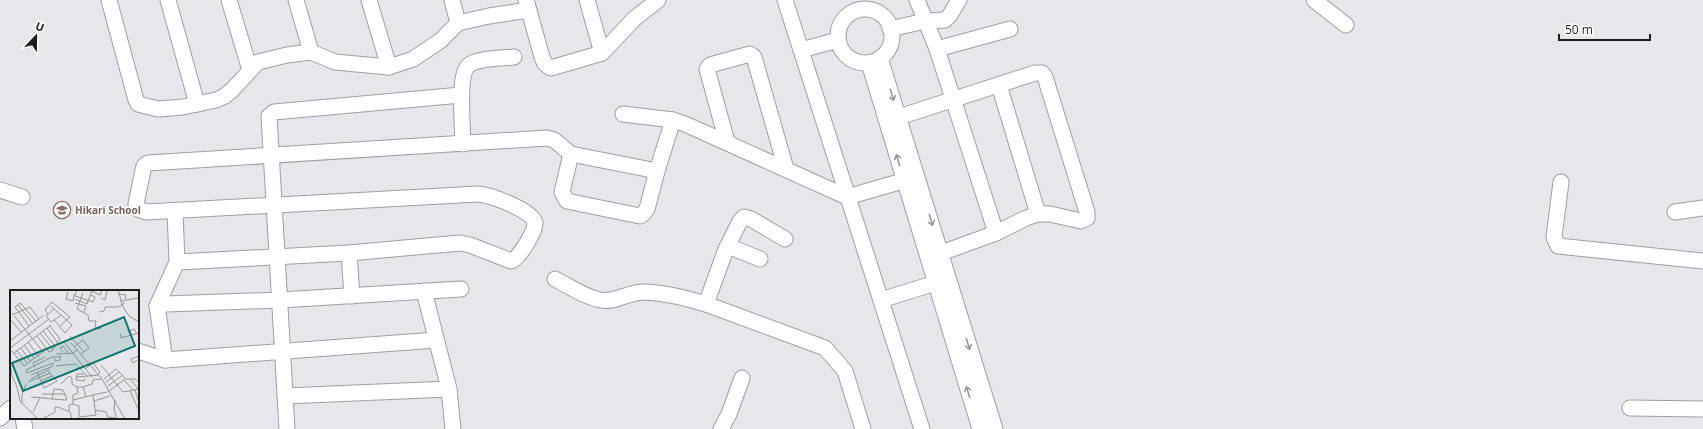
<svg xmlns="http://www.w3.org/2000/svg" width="1703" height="429" viewBox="0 0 1703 429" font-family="'Open Sans',sans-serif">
<rect width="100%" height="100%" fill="#e6e6eb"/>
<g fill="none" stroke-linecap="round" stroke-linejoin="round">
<defs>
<g id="minor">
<polyline points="109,0 136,100 138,104 158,109 183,107 216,100 225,96 233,89 258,62 287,55 311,52 335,62 389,67 413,59 440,41 458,23 489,16 529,10"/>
<polyline points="168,0 197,104"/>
<polyline points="229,0 250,70"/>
<polyline points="296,0 311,52"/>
<polyline points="369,0 389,67"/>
<polyline points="452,0 458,23"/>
<polyline points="526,0 542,57 545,64 551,68 602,53 634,19 658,0"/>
<polyline points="587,0 602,53"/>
<polyline points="785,0 922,429"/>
<polyline points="917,0 937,49 996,233"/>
<polyline points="1314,0 1346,25"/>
<circle cx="865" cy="36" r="27"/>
<polyline points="890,29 925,21 945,20 950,15 959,0"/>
<polyline points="937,49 1010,29"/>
<polyline points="801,50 838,40"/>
<polyline points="880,58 995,429"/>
<polyline points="869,63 980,429"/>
<polyline points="999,85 1038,214"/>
<polyline points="623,114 673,120 685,124 847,197 913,178"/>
<polyline points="899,117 1035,73 1042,73 1045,77 1087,212 1087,218 1081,221 1050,214 1038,214 1026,218 996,233 941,253"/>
<polyline points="727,142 707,69 710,65 750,54 754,57 786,169"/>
<path d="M463,144C463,128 457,74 469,65C478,58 502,58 514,57"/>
<polyline points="571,154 562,192 567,201 640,216 643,214 647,209 657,171 673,120"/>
<polyline points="1561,182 1554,237 1558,246 1703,261"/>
<polyline points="0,190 22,197"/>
<polyline points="1675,212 1703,208"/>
<polyline points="728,246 760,259"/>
<polyline points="349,253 352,296"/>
<path d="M177,262L349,253L460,243L470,245L511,261C517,259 523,249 527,243C530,237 535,230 535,223C533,210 490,195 478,194L146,212L138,209L136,204L143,170L144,166L148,163L547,138L554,140L571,154L657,171"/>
<path d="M555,279C569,286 584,297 600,300C614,303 627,293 642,292C663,292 686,298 706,304L825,348L845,371L863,429"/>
<polyline points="424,291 449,389 453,429"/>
<polyline points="881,300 945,280"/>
<polyline points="706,304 726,249 740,221 744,217 751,219 785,239"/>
<polyline points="157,306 166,304 280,300 461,289"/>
<polyline points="138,351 165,360 436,340"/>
<polyline points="165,360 157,306 177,262 175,211"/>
<polyline points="285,396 449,389"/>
<polyline points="1630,408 1703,409"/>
<polyline points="0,418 11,408"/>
<polyline points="23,418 25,429"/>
<polyline points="287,429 269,116 274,112 461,95"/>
<polyline points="721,429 729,414 742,378"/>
</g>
</defs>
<use href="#minor" stroke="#9f9fa3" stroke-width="17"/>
<use href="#minor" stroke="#fff" stroke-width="15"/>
</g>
<defs><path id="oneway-shaft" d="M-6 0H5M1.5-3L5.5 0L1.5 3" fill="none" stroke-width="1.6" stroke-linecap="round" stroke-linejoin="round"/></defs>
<g stroke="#99999a">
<use href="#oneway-shaft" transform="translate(892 95) rotate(72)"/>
<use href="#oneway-shaft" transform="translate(898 160) rotate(-106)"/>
<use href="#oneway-shaft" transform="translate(931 220) rotate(73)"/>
<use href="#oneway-shaft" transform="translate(968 344) rotate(73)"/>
<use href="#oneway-shaft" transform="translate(968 392) rotate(-107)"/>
</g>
<defs>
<symbol id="school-ring" viewBox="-11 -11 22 22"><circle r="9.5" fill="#fff" stroke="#8d6e63" stroke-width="1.5"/><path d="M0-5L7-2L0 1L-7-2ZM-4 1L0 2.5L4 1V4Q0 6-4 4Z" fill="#8d6e63"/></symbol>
</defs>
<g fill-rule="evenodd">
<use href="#school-ring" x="52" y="200" width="20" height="20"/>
</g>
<g text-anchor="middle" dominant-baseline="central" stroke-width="3" stroke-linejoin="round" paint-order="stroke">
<g font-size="10" font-weight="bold" fill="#785e54" stroke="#fff" text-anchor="start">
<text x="75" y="210">Hikari School</text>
</g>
</g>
<g transform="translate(10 290)">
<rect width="129" height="129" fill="#e6e6eb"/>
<path fill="none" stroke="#969699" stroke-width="1" d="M67,0L65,6L71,8L73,3M79,0L90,5L92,0M108,0L113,17L119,26L129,32M58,2L56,9L63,11L64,4M108,4L116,5L115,9M81,5L85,7L83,12L71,8L67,19L78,25L79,31H86L85,37L91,39M91,8L95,10L97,1M65,9L77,14L82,0M110,11L129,8M65,13L76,16L74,22M8,15L23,34M41,16L62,35L55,43L44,30M44,19L36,26L41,32L51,25M89,22L94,21L95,17H108L115,13M2,23L33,62M4,24L20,17L29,29M38,24L35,20L42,12L60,27L49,37M0,29L11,42M19,36L5,17L10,13L26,31M37,38L47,52M33,41L45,56M118,42L124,39L127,44M30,43L43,60M110,43L111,48L129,43M27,46L39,62L42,61L50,49L40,36M60,46L74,62M0,51L34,25M53,51L82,87M18,52L29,67M61,53L92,89L115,129M14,55L24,68M64,57L73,50L79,58L71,64M0,58L39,29M11,58L20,71M2,61L14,76L34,61M7,61L18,74M53,62L50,58L53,56L58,63M4,63L41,35M46,64L63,63L67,60M44,68L45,71L50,70V65M127,70L123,73L121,69L129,66M0,71L2,86L7,97L10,111L28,129M91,75L113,102M46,76L66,74L78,87M25,77L23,73L35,67M75,79L83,73L90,82L88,85M27,82L34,98L47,91L38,81M74,84H67L66,90L74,91L75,88M21,85L43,76V73L17,83L16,80L42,67H50M67,87L88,85M21,89L40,79M94,89L106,79L116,89H125L129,92M114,90L123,100M121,90L129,100M31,91L42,86M18,92L40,83M96,92L109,82M51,94L59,86L62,88V94L67,97M98,96L113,85M73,97L82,94L83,90L91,89M125,100L129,113M120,101L129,121M98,102L115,89M113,102L129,99M32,104H55M83,105L97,102M21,107L34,108L42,109L56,110L57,109L53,100L44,99L42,109M63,110L83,105L86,125L70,127M105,110L104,120L107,129M84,111L100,106M12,114V105L16,94M63,114L69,116V129M85,120L96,122L98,127L105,128M23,122L30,108M59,122V115L63,114V105L68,103L67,97H73L76,107M32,129L45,122V117H48L60,122L62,129"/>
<path fill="#0f766e" fill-opacity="0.15" stroke="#0f766e" stroke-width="2" d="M114,27L125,56L13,101L2,73Z"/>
<rect width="129" height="129" fill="none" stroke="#1d1d1f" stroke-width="2"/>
</g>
<g transform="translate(36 36) rotate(22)" stroke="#ffffff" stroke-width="3" paint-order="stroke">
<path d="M0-3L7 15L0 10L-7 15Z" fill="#1d1d1f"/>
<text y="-6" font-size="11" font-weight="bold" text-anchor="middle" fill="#1d1d1f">U</text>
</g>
<path d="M1559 34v6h91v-6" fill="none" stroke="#1d1d1f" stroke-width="2"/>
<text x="1565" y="34" font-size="12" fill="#1d1d1f" stroke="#ffffff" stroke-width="3" paint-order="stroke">50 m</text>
</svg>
